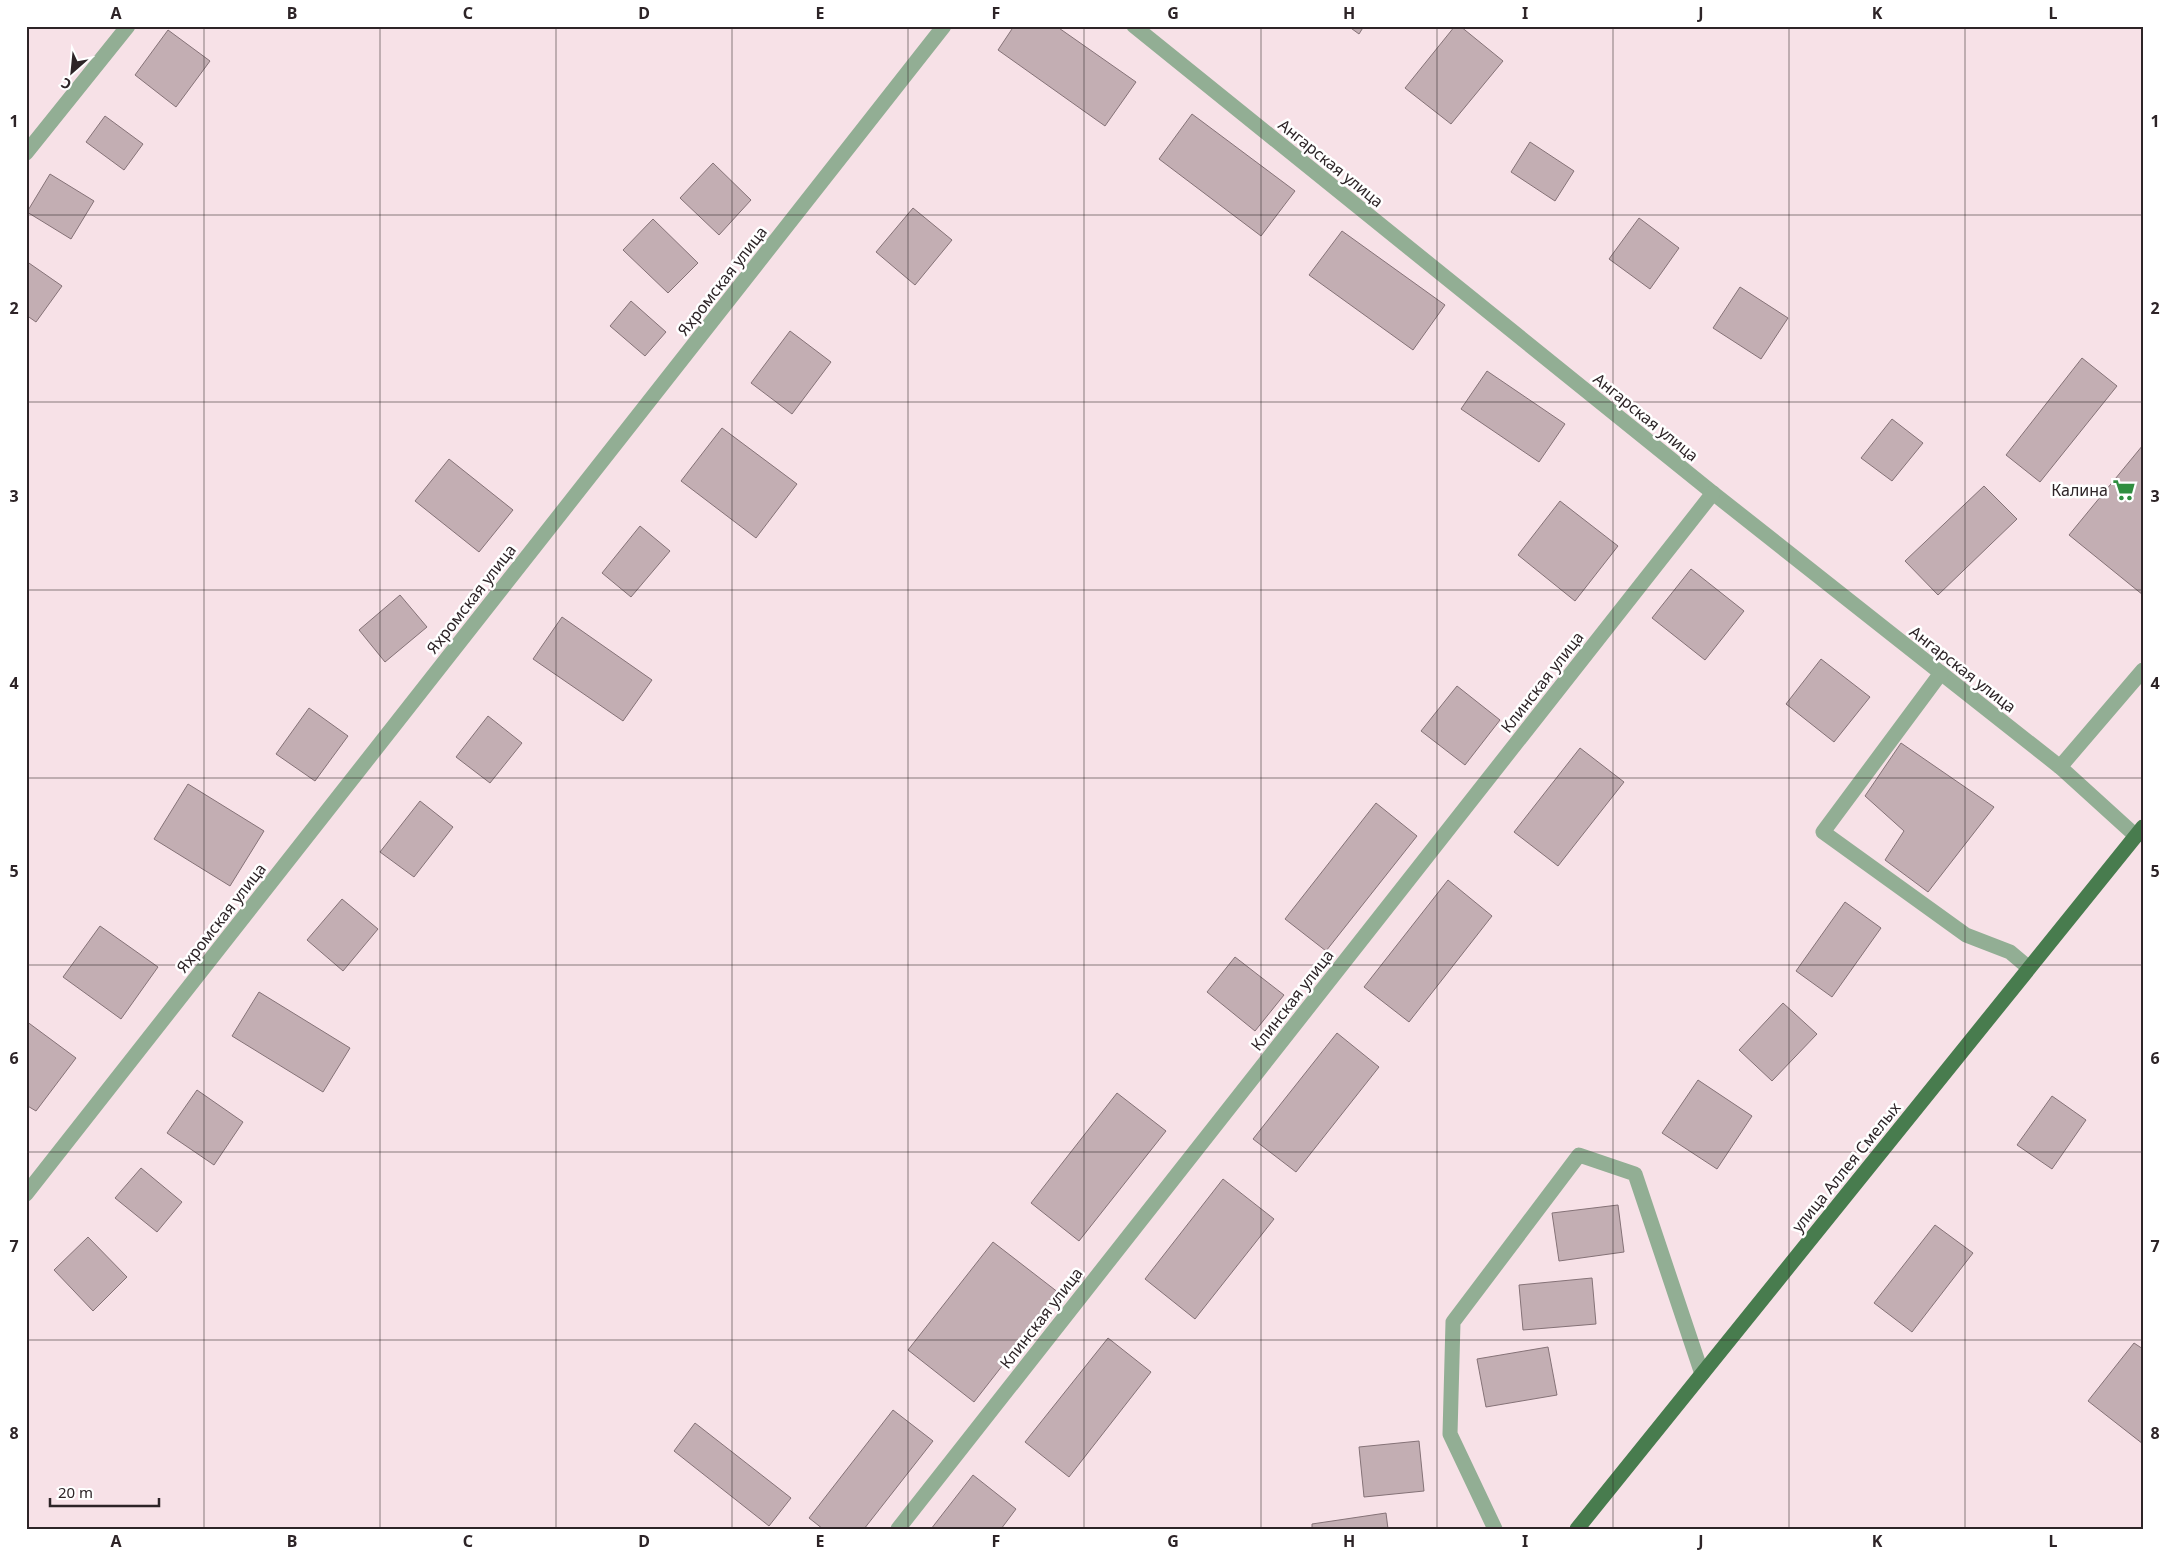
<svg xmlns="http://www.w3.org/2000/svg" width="2169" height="1555" viewBox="0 0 2169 1555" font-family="'Noto Sans',sans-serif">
<rect width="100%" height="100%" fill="#f7e1e7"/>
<g fill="#c3aeb3" stroke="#857277">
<polygon points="1014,26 1056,26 1136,82 1105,126 998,50"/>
<polygon points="1348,26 1364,26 1359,34"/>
<polygon points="1455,26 1460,26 1503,61 1451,124 1405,88"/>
<polygon points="168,30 210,61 176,107 135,75"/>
<polygon points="1192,114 1295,191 1261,236 1159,159"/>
<polygon points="105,116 143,144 124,170 86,142"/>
<polygon points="1530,142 1574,171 1555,201 1511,172"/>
<polygon points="713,163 751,200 719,235 680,198"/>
<polygon points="50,174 94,201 71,239 27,212"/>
<polygon points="913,208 952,240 915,285 876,252"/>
<polygon points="1639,218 1679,248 1650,289 1609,259"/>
<polygon points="653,219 698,263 668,293 623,250"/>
<polygon points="1342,231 1445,305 1413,350 1309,275"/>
<polygon points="26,261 62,286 36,322 26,315"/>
<polygon points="1740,287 1788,318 1761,359 1713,328"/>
<polygon points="631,301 666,332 645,356 610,326"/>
<polygon points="790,331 831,362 792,414 751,383"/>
<polygon points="2082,358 2117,386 2040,482 2006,455"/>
<polygon points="1487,371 1565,424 1539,462 1461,409"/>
<polygon points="1892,419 1923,443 1892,481 1861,458"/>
<polygon points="722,428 797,484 756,538 681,481"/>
<polygon points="2143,445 2143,595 2069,535"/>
<polygon points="449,459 513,510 479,552 415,501"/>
<polygon points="1984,486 2017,519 1938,595 1905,561"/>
<polygon points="1560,501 1618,546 1575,601 1518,555"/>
<polygon points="640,526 670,551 631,597 602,573"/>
<polygon points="1691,569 1744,611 1705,660 1652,618"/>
<polygon points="400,595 427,627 385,662 359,630"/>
<polygon points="562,617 652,680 623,721 533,659"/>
<polygon points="1821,659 1870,697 1834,742 1786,704"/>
<polygon points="1457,686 1500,720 1465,765 1421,731"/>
<polygon points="309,708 348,736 315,781 276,754"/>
<polygon points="488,716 522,743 490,783 456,757"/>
<polygon points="1901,743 1994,807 1928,892 1885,860 1904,831 1865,796"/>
<polygon points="1580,748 1624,782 1558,866 1514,832"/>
<polygon points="188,784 264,831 230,886 154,839"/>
<polygon points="420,801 453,827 414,877 380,852"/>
<polygon points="1376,803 1417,836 1326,951 1285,919"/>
<polygon points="1448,880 1492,916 1409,1022 1364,987"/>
<polygon points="342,899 378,929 343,971 307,940"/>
<polygon points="1845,902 1881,928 1832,997 1796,971"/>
<polygon points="100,926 158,967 121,1019 63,977"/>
<polygon points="1235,957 1284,995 1255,1031 1207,992"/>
<polygon points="259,992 350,1048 323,1092 232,1036"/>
<polygon points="1783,1003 1817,1034 1772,1081 1739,1050"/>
<polygon points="26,1021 76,1058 36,1111 26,1105"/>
<polygon points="1337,1033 1379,1067 1296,1172 1253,1139"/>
<polygon points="1698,1080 1752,1116 1717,1169 1662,1133"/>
<polygon points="197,1090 243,1122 214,1165 167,1133"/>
<polygon points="1117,1093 1166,1131 1079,1241 1031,1203"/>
<polygon points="2052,1096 2086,1120 2052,1169 2017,1145"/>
<polygon points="141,1168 182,1202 157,1232 115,1198"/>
<polygon points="1223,1179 1274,1219 1195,1319 1145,1279"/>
<polygon points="1618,1205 1624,1252 1559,1261 1552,1213"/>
<polygon points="1935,1225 1973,1253 1912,1332 1874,1303"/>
<polygon points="88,1237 127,1277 93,1311 54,1270"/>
<polygon points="993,1242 1059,1293 974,1402 908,1350"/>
<polygon points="1592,1278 1596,1324 1523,1330 1519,1285"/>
<polygon points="1108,1338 1151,1372 1069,1477 1025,1442"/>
<polygon points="2134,1343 2143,1349 2143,1444 2088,1401"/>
<polygon points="1548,1347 1557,1395 1486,1407 1477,1359"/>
<polygon points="893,1410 933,1441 864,1529 823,1529 809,1518"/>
<polygon points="695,1423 791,1498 769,1526 674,1451"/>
<polygon points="1419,1441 1424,1491 1364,1497 1359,1447"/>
<polygon points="973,1475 1016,1509 1001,1529 931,1529"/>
<polygon points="1386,1513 1388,1529 1312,1529 1312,1524"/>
</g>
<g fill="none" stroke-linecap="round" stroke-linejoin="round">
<g stroke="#92ae94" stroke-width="15">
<polyline points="1134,26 1713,493 2060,767 2136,836"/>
<polyline points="26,153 128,26"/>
<polyline points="1941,673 1823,832 1966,935 2010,952 2029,968"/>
<polyline points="2060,767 2143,670"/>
<polyline points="26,1194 944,26"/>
<polyline points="898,1529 1713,493"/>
<polyline points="1495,1529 1450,1434 1453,1322 1579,1155 1635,1174 1702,1374"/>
</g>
<polyline stroke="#487c4e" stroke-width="15" points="1577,1529 2143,827"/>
</g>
<path fill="none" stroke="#2d2427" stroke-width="1" stroke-opacity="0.55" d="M204,26V1529M380,26V1529M556,26V1529M732,26V1529M908,26V1529M1084,26V1529M1261,26V1529M1437,26V1529M1613,26V1529M1789,26V1529M1965,26V1529M26,215H2143M26,402H2143M26,590H2143M26,778H2143M26,965H2143M26,1152H2143M26,1340H2143"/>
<defs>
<symbol id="supermarket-bare" viewBox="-9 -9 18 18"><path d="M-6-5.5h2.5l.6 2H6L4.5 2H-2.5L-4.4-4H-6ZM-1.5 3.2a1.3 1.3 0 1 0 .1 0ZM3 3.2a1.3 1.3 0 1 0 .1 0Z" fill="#308e40" stroke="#fff" stroke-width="2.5" paint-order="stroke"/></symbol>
</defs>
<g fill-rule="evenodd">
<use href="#supermarket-bare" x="2108" y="474" width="32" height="32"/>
</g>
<g text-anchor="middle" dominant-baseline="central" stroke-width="5" stroke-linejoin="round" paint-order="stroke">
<g font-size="16" fill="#2d2427" stroke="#fff">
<text transform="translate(1331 163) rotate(39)">Ангарская улица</text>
<text transform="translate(722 281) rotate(-52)">Яхромская улица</text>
<text transform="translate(1646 417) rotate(39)">Ангарская улица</text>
<text transform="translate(471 599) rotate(-52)">Яхромская улица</text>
<text transform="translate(1963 669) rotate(38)">Ангарская улица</text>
<text transform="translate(1542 682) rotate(-52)">Клинская улица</text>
<text transform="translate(221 918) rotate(-52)">Яхромская улица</text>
<text transform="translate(1292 1000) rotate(-52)">Клинская улица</text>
<text transform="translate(1846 1167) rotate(-51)">улица Аллея Смелых</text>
<text transform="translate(1041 1318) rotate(-52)">Клинская улица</text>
</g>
<g font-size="16" fill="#2d2427" stroke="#fff" text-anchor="end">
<text x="2108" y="490">Калина</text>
</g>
</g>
<rect width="2169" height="1555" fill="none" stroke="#ffffff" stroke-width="55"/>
<g transform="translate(72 72) rotate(207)" stroke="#ffffff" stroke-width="4" paint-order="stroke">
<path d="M0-4L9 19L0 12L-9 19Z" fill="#2d2427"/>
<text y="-8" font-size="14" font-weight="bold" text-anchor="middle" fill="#2d2427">С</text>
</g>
<path d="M50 1498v8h109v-8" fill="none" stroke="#2d2427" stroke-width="2.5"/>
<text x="58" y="1498" font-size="15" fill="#2d2427" stroke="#ffffff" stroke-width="4" paint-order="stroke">20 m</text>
<rect x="28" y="28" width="2114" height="1500" fill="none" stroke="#2d2427" stroke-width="2"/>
<g font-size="16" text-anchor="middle" font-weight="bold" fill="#2d2427">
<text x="116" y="19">A</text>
<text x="292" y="19">B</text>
<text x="468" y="19">C</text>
<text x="644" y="19">D</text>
<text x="820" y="19">E</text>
<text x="996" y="19">F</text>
<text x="1173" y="19">G</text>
<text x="1349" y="19">H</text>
<text x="1525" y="19">I</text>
<text x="1701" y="19">J</text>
<text x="1877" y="19">K</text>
<text x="2053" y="19">L</text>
<text x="14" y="127">1</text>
<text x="2155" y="127">1</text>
<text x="14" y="314">2</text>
<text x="2155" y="314">2</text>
<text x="14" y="502">3</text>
<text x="2155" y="502">3</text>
<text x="14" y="689">4</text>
<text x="2155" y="689">4</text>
<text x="14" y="877">5</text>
<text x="2155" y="877">5</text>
<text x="14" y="1064">6</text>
<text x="2155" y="1064">6</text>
<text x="14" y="1252">7</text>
<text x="2155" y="1252">7</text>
<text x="14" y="1439">8</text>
<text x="2155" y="1439">8</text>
<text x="116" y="1547">A</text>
<text x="292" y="1547">B</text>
<text x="468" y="1547">C</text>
<text x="644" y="1547">D</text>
<text x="820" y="1547">E</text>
<text x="996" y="1547">F</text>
<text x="1173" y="1547">G</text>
<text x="1349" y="1547">H</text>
<text x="1525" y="1547">I</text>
<text x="1701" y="1547">J</text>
<text x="1877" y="1547">K</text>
<text x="2053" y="1547">L</text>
</g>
</svg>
